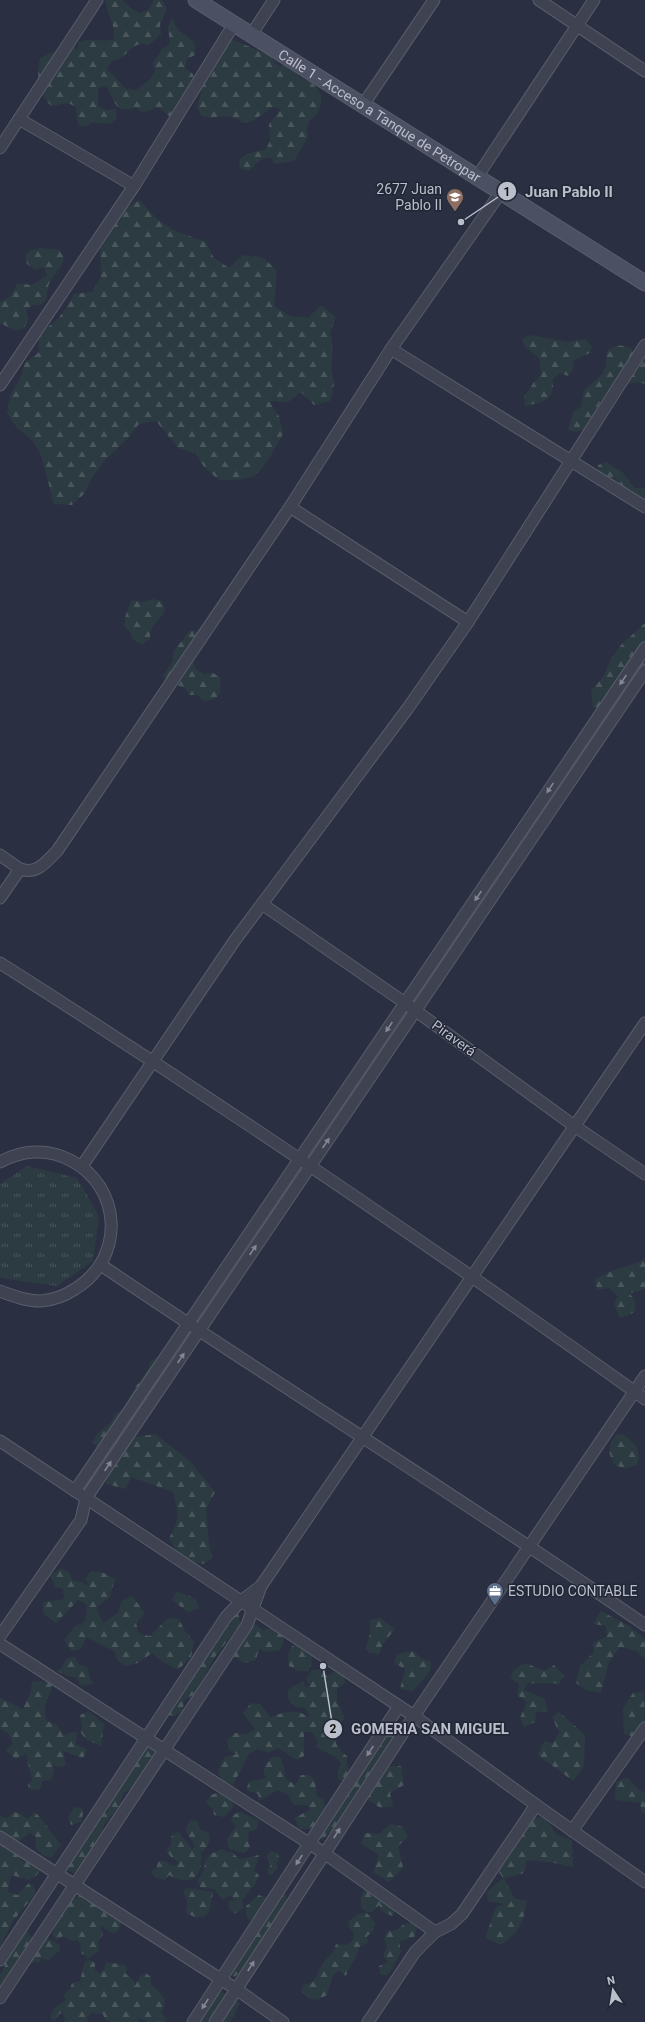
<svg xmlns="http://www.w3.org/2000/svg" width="645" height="2022" viewBox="0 0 645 2022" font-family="Roboto,sans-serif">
<defs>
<pattern id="forest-firs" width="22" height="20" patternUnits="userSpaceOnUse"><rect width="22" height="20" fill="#2c3b42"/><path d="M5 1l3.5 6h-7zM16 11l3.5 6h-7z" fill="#49565c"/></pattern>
<pattern id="park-tufts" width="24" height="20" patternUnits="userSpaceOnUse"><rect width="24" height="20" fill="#2c3b42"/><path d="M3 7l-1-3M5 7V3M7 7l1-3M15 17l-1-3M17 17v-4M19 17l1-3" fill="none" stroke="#49565c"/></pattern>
</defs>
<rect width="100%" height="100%" fill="#2a2f41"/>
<g fill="url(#forest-firs)">
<path d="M105,0H122L132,9L140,13L148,10L154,0H162L167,8L160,25L161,34L149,45C129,40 130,58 112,61L107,69L126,89L136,90L150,79L155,72L153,63L162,49L170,44L168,27L172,18C177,34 187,33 195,45V55L187,59L185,68L193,74L195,83L171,118L158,107L142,113L136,107C114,116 115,99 106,86L98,88V107L107,110L116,109L117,118L110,124L92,122L86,127L78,125L76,107L68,103L52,106C38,96 36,74 40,58L58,50L61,42L70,44L77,50L79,42C91,37 101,43 114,39C116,27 107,13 105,0Z"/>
<path d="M233,40L269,55L279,66L289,64L300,78L310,81L316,87L321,95V104L317,114L310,120L307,129L308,137L294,161L275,164L270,157L262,159L248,171L239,168L240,159L247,154L266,149L270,141L269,124L281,109L273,107L252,121L243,123C228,110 218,121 202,116L197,108L204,81L223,42Z"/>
<path d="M139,200L157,219L173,230L206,242L214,258L229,268L243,255L264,258L277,271L274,306L290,316L308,318L321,305L336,317L330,333L333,350L331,367L334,384L330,401L314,405L301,392L288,402L269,401L279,416L283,434C277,445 262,474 251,477C241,480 229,480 219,480L205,468L195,453L178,448L156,421L139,424L128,438L103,462L92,478L85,493L72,505L54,504L41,455L32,440L17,428L7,413L10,396L19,380L25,363L39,352L38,334C57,322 64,313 74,294L92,292L101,277L100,241L122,211Z"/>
<path d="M41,248L59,250L64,258C59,276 46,276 47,299L41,305H33L26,310L28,319L24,328L16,331L0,323V302C10,298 14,294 17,283L31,285L47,276L44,267L36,270L27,264L25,256L31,250Z"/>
<path d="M530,335L568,342L585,339L592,346L590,353L574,360L573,369L568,376L559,373L553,379C555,400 544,402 525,406L524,397L534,382L541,375L539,358L525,347L522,339Z"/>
<path d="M645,344V384L637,382L628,384L623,376L625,369L618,375L620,385L617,393L602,399L585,429L576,432L568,430L573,412L581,407L584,390C598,377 609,374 606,353C614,344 620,344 631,348L634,354Z"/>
<path d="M606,462L623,473L635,488H645V503C635,493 622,490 615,478L606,479L598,473V465Z"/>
<path d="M153,599L162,601L165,609C160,623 150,622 150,639L142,644L133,640L130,632L124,626C125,616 127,609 132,600L142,602Z"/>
<polygon points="645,623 645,666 627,679 625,697 610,708 593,708 591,691 603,677 610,660 621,645"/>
<path d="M190,630L199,632L203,640L193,661L196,669L203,674L213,673L220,677C222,692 220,701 204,701L197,695H189L185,687L168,684L163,676L173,661V652Z"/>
<path d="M645,1258V1289L632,1293L628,1291L635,1301V1312L620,1318L614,1304L618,1296L609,1288L597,1290L595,1280C613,1267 628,1269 645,1258Z"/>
<path d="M166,1356C170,1374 162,1382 147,1391L142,1407L127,1418L99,1449L93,1442L97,1434L111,1422L115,1414L122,1410L136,1386L147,1371L150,1362L157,1357Z"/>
<path d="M155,1434L190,1461L215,1492L206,1509L209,1543L212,1559L203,1564L181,1560L169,1538C181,1519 178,1513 173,1492L131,1477L126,1489L106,1484C107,1472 113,1452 122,1444C131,1436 144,1436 155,1434Z"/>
<path d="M623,1434C634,1443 642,1450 637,1465L627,1468L616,1466C607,1453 607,1447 616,1435Z"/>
<polygon points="61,1568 70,1573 72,1581 82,1582 90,1586 85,1580 91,1571 104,1573 115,1579 110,1597 96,1608 103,1623 118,1613 122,1601 132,1596 145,1613 136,1623 139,1634 150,1636 168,1618 179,1619 185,1631 194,1641 191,1657 178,1670 160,1660 152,1653 138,1663 125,1666 117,1660 114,1651 86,1637 81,1649 72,1651 64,1640 75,1626 85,1622 87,1605 78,1600 56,1623 43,1614 43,1602 64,1599 63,1589 55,1587 50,1575"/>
<polygon points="177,1591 196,1599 199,1609 188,1612 172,1600"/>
<polygon points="601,1611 629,1626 645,1639 645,1660 637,1651 620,1647 609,1662 601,1693 586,1690 576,1683 580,1666 594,1652 593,1643 607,1636 606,1626 593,1624"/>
<polygon points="239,1613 240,1624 214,1658 195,1694 184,1700 183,1711 174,1716 168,1715 198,1660 213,1649 219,1640 217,1633 231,1615"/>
<polygon points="380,1618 395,1629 383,1644 379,1654 370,1653 365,1649 370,1634 370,1620"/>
<polygon points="256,1625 263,1630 272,1628 282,1632 284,1639 280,1650 266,1652 259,1649 256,1660 244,1663 233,1656 250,1629"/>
<polygon points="303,1644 313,1651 311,1665 308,1671 298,1671 289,1666 288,1655 292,1646"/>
<polygon points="413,1651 422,1659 431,1662 430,1671 413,1691 400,1689 405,1669 394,1663 397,1654"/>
<polygon points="75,1657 78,1664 87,1667 92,1684 81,1686 77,1678 67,1676 57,1671 62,1667 66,1659"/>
<path d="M525,1663L545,1671L554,1665L564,1676L559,1684C547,1682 539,1684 528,1683L524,1690L545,1699L548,1712H536L535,1722L524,1727L520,1718L527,1702L517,1695L519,1684L510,1678L514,1670Z"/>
<path d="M320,1669L327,1676L336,1671L344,1677L345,1683L337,1689V1703L341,1709L344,1719C333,1733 331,1745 347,1756V1766L351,1772L345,1781L338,1779V1770L341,1764L337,1758L316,1747L318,1741L312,1732H304V1756L297,1760L278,1748L268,1753L257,1749L249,1754L233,1785L223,1783L218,1772L224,1757L237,1754L229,1750L227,1740L235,1733L248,1734L255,1729L243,1713L251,1703L260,1704L270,1717C282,1713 298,1707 309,1718L310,1716L305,1708L296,1707L288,1699V1690L303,1681L306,1687L310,1686L306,1679L312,1670Z"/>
<path d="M41,1681L52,1683C51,1699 40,1706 47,1721L56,1724L64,1735L77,1731L76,1744L87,1750L83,1758L63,1751L66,1765L59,1767L52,1765L54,1769L52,1779L43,1781L39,1790L29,1789L28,1784L32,1781L26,1754L15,1759L6,1750L13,1744L8,1733L0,1729V1698L23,1709L30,1693L32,1682Z"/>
<polygon points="644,1691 645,1728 638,1738 624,1734 623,1708 633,1693"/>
<polygon points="89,1711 104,1724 101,1746 87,1740 80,1732 82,1728 80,1715"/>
<polygon points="559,1712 585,1735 584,1766 573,1781 538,1755 544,1741 553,1743 559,1733 552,1717"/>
<polygon points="393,1720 399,1727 402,1735 371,1778 353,1797 348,1812 337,1830 329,1833 323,1839 318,1839 312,1829 300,1829 294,1818 310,1810 307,1805 294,1805 288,1795 277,1790 270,1795 259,1800 258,1794 246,1790 249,1782 266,1778 263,1770 271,1757 280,1757 284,1767 285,1778 295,1785 301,1775 309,1775 315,1781 317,1797 323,1798 326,1809"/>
<polygon points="152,1745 157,1752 133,1787 123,1793 120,1806 104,1825 101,1837 92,1850 85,1865 73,1873 67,1870 67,1859 88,1829 97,1825 99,1817 108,1811 108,1800 117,1783 128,1779 144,1746"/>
<polygon points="387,1766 401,1766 404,1785 390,1793 393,1806 380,1808 362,1795"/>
<polygon points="627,1777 640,1791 645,1792 645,1813 642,1813 640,1803 615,1800 616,1782"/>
<polygon points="219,1792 232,1801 234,1807 223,1817 214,1815 213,1809 206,1803 211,1795"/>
<polygon points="74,1807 82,1808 83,1814 81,1822 71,1825 68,1817"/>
<path d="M14,1812L21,1814L27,1819L35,1812C45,1822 52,1834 61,1845L51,1858L44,1856L35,1848L36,1837L30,1833L19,1841L9,1839L5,1831H0V1816L7,1818Z"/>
<polygon points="240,1812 258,1820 257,1829 249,1832 248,1841 250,1847 244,1853 229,1849 227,1839 236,1826 230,1819 235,1814"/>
<path d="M525,1816L546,1819L557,1835L572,1840L573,1867L550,1862L527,1860L524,1873L504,1878L515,1899L527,1900C523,1924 520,1931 501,1945L485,1938L496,1907L504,1904L488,1901L487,1892L503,1878L494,1865L507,1845L523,1835Z"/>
<path d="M190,1820L197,1821L200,1829L209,1833C211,1842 208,1847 201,1852C203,1877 193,1888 169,1875L165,1880L156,1878L151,1872L156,1868L159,1861H165L173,1866L178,1864V1861L172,1858L166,1851L171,1844V1837L178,1831L192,1849L195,1846L185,1830Z"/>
<polygon points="390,1824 403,1827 408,1837 398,1846 403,1868 389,1882 373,1872 377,1861 378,1855 361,1843 365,1833 379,1834"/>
<polygon points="0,1842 13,1850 22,1861 29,1863 35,1860 41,1868 36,1876 28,1880 12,1875 9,1883 8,1892 17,1895 29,1883 33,1886 36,1893 13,1921 0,1947"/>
<path d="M223,1849L226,1852H232L239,1859C246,1859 251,1856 259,1855L254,1871L259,1875L255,1884L242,1900L244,1908L234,1914L229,1908L228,1901L234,1900L231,1895L223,1900L214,1889L201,1888L197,1881L204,1870L205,1861L210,1854Z"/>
<polygon points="271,1851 278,1854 279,1860 276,1863 278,1868 272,1875 268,1874 268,1869 271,1865 266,1856"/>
<polygon points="187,1888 213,1892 209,1912 203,1917 195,1917 186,1913 187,1901 183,1892"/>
<path d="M365,1889C371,1892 376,1898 381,1901C387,1905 391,1905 395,1911L393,1916L382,1912L379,1905L372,1912L364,1911L361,1906V1897Z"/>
<polygon points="286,1894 287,1907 244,1970 234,1977 231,1973 279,1897"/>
<path d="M81,1895L85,1901L94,1902L101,1906V1911L102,1908L123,1921L117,1932C112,1934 106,1931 102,1926L100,1927L103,1934L98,1942L99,1951L87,1959L86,1955L82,1954L80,1946H82L77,1940L71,1941L63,1936L56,1940L52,1934C60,1914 59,1905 81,1895Z"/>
<polygon points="259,1895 266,1897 266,1902 257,1919 249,1920 246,1915 246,1906"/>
<path d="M367,1913L375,1923L373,1932L367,1936L368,1943L359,1947C358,1958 349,1965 346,1976L339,1971L333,1975L327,1995L318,2000L308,1998L301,1991L303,1985L313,1982L323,1963L333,1952L336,1944L346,1945L353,1940L354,1933L348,1926L350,1920L358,1914Z"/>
<polygon points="411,1922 418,1925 414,1937 399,1942 401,1952 392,1969 386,1976 380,1974 379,1966 388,1962 383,1955 387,1946 384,1939 388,1930 396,1931 403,1925"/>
<path d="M26,1931L35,1941L0,1991V1974L2,1973C8,1960 4,1949 19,1943V1934Z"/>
<polygon points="41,1938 47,1938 60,1945 60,1950 48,1961 42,1958 39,1962 30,1963"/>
<path d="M90,1960L95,1963V1970L100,1973L104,1969L106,1962L125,1965L127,1969L125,1973L134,1981L135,1986L140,1976L146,1973L151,1977V1984C160,1993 170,1999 161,2013L167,2019L165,2022H146V2020L139,2019L137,2022H111L105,2020L103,2014L91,2013L87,2017L88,2022H64L65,2018L62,2013L59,2014L55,2021L51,2019C50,2007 60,2007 66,1999L63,1995L70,1989L72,1983L80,1981L85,1961Z"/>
<polygon points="219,1990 240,2003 230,2022 198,2022"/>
</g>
<polygon fill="url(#park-tufts)" points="27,1166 77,1178 99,1216 93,1261 57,1286 1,1278 0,1276 0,1184"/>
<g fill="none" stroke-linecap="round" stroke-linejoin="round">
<defs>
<g id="street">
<polyline points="539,0 645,71"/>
<polyline points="251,35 274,0"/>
<polyline points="363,105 434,0"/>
<polyline points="19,119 134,186"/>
<polyline points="0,148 97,0"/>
<polyline points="477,177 594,0"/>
<polyline points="391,349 645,507"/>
<polyline points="0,385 134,186 234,24"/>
<polyline points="290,507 468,622"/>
<polyline points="0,855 20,869 0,898"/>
<path d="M20,869C37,875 46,862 57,851L290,507L391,349L501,192"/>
<polyline points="262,904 405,1003 573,1125 645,1174"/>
<path d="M0,963C219,1102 434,1248 645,1399"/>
<path d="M0,1162C22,1150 47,1148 70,1160C122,1186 126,1258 75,1289C66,1295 53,1300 41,1301C26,1301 13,1296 0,1291"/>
<polyline points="82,1166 235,940 408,708 468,622 645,345"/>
<path d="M101,1265C281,1387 466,1501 645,1625"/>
<polyline points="0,1441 414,1716 536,1805 645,1882"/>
<polyline points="75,1491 645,648"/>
<polyline points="0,1636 81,1520 86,1498 645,671"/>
<polyline points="0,1644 324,1853 435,1932"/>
<polyline points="572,1831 645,1728"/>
<polyline points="0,1837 236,1989 283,2022"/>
<polyline points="0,1960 226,1617 241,1601 261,1586"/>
<polyline points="0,1998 247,1625 261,1586 645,1023"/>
<polyline points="193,2022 399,1706"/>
<polyline points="215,2022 414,1716 645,1376"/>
<polyline points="368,2022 415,1952 435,1932 451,1924 462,1914 536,1805"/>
</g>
<g id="secondary">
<path id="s1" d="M196,0L645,283"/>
</g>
</defs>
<use href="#street" stroke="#595d6b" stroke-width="13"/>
<use href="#secondary" stroke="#595d6b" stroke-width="17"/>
<use href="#street" stroke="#3e4251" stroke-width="11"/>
<use href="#secondary" stroke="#4c5063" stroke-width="15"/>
</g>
<defs><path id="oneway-solid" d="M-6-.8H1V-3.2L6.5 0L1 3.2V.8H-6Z"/></defs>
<g fill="#838694">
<use href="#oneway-solid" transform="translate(623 680) rotate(124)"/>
<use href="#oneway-solid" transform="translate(550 788) rotate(124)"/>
<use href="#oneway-solid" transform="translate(478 896) rotate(124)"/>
<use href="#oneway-solid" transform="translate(389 1027) rotate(124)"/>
<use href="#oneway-solid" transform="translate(326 1143) rotate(-56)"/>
<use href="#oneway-solid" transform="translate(253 1250) rotate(-56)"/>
<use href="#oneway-solid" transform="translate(181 1358) rotate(-56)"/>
<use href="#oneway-solid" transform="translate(108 1466) rotate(-56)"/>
<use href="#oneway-solid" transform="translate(370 1751) rotate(123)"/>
<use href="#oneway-solid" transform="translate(337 1833) rotate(-57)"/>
<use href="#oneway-solid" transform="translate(299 1860) rotate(123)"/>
<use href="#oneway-solid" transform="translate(251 1966) rotate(-57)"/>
<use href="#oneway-solid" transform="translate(205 2004) rotate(123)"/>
</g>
<defs>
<symbol id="school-pin" viewBox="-11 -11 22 30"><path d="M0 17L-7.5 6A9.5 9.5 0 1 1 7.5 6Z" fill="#8d6e63" stroke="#222736"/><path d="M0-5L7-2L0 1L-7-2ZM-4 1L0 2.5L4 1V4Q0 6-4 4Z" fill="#fff"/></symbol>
<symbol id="office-pin" viewBox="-11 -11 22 30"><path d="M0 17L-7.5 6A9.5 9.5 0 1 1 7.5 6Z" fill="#5c6f8a" stroke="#222736"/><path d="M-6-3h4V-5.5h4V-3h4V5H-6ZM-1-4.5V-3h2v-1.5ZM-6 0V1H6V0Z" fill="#fff"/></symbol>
</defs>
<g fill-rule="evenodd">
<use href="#school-pin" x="445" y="187" width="20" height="27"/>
<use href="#office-pin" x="485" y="1581" width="20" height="27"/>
</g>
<g text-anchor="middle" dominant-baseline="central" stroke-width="3" stroke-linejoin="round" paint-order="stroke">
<g font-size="14" fill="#bbbecb" stroke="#222736">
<text stroke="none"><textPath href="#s1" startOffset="217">Calle 1 - Acceso a Tanque de Petropar</textPath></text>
<text transform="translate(454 1038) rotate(36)">Piraverá</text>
</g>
<g font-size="14" fill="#bbbecb" stroke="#222736" text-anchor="end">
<text x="442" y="189">2677 Juan<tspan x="442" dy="16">Pablo II</tspan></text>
<text x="508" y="1591" text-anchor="start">ESTUDIO CONTABLE</text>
</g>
</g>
<path fill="none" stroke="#bbbecb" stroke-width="1.5" d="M461 222L507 191M323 1666L333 1729"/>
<g fill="#bbbecb" stroke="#222736" stroke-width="1.5">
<circle cx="461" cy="222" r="4"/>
<circle cx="323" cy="1666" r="4"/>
<circle cx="507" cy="191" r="10"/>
<circle cx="333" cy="1729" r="10"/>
</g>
<g font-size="12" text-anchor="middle" font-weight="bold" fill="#111">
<text x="507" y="196">1</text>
<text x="333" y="1733">2</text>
</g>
<g font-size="15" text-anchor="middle" font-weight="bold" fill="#bbbecb" stroke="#222736" stroke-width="3" stroke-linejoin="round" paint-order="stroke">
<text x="569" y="197">Juan Pablo II</text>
<text x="430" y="1734">GOMERIA SAN MIGUEL</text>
</g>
<g transform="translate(613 1990) rotate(348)" stroke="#222736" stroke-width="3" paint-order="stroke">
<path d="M0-3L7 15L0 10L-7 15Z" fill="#bbbecb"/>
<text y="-6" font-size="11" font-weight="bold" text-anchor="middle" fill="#bbbecb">N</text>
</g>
</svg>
